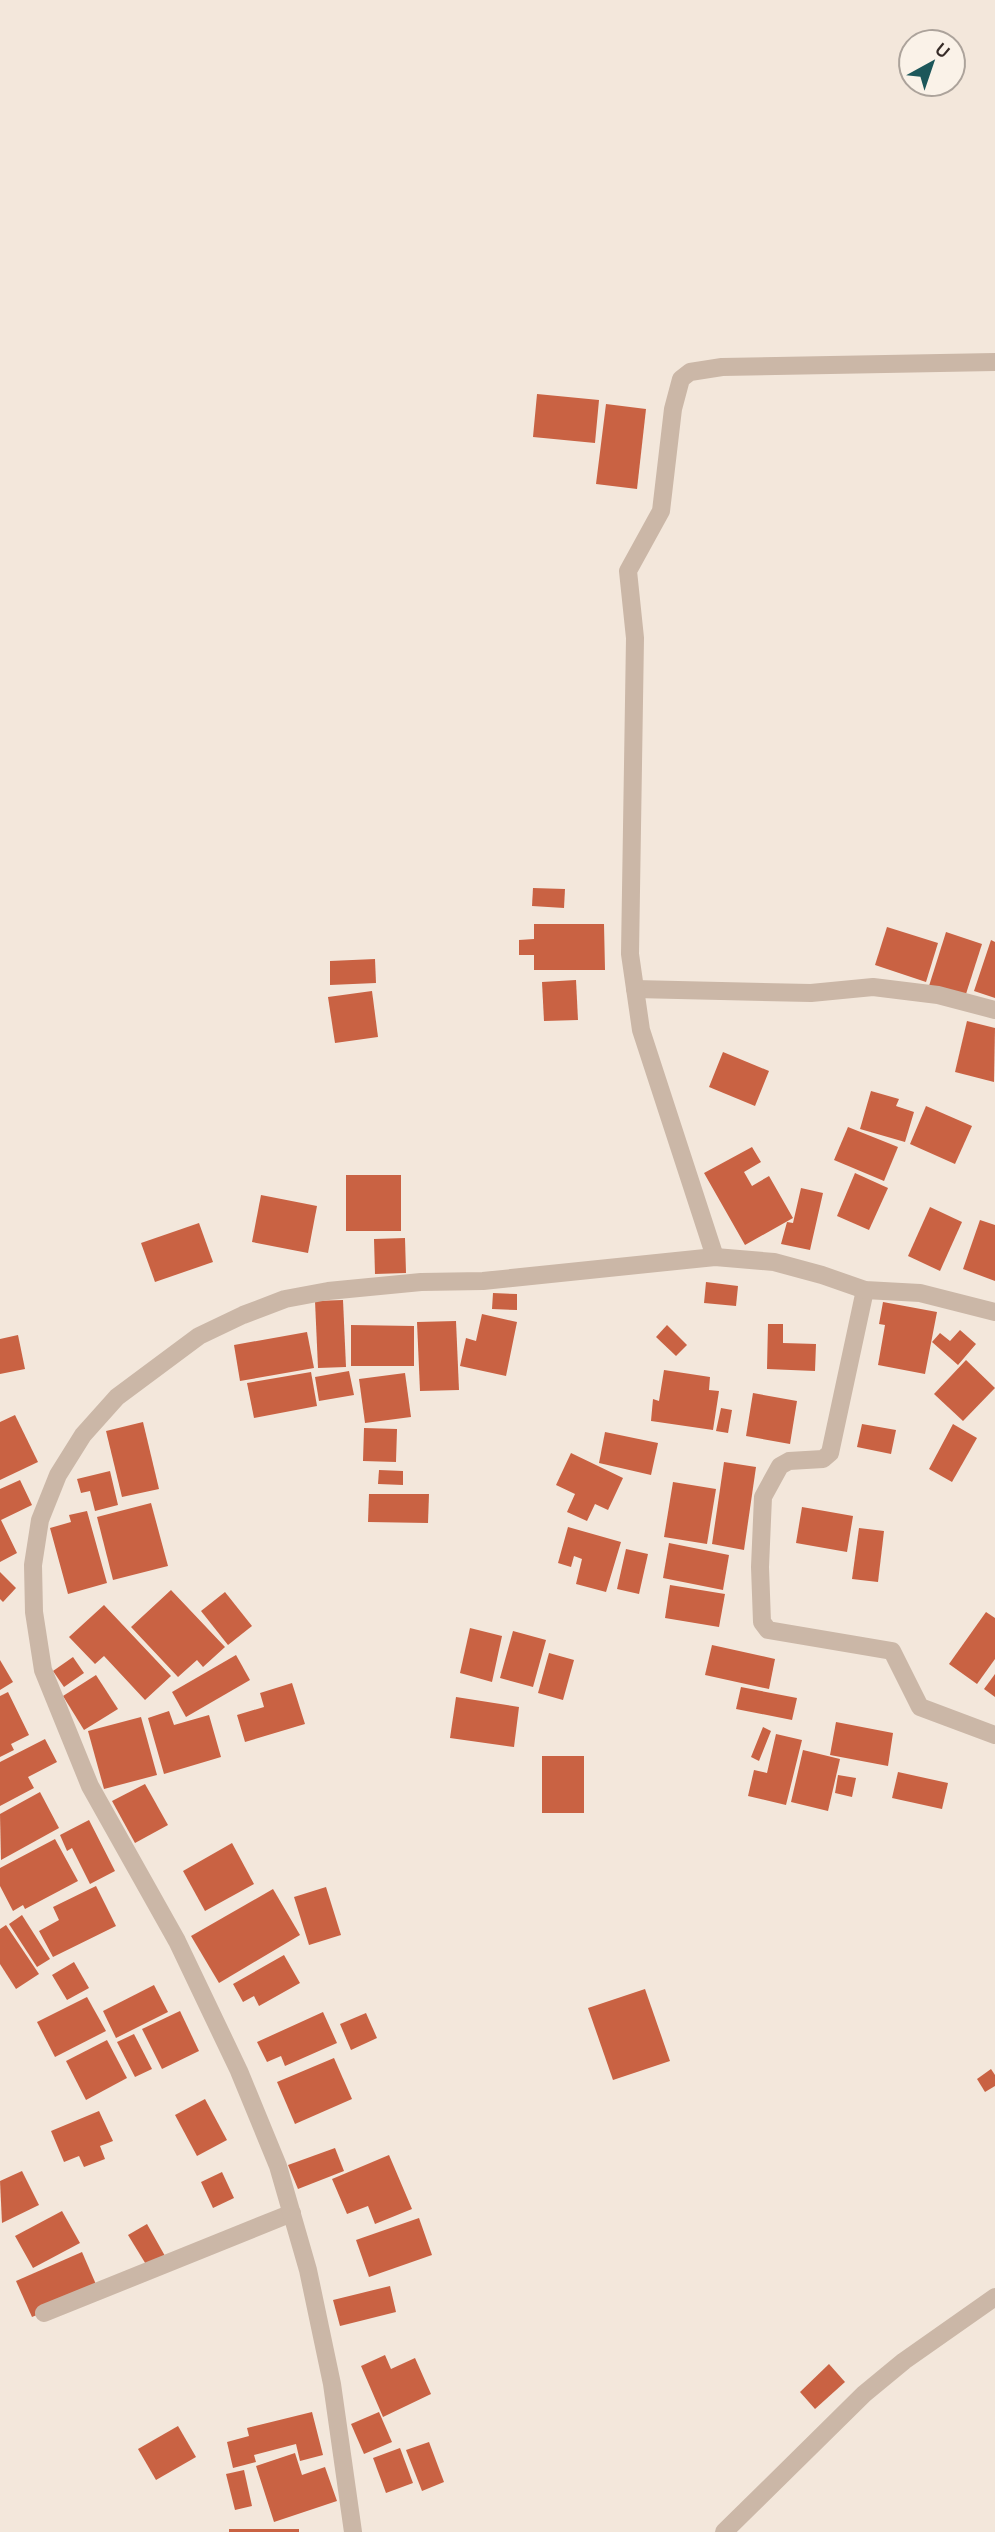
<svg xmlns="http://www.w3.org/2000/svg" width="995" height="2532" viewBox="0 0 995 2532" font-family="Karla,sans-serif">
<rect width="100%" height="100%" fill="#f3e7db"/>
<g fill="#c96243">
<polygon points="537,394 599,400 595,443 533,437"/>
<polygon points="606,404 646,409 637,489 596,484"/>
<polygon points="533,888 565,889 564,908 532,906"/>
<polygon points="534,924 604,924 605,970 534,970 534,955 519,955 519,940 534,939"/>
<polygon points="887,927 938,943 926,982 875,965"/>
<polygon points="946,932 982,944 965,997 929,986"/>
<polygon points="991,940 995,942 995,998 974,991"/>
<polygon points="375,959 376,983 330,985 330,961"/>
<polygon points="576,980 578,1020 544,1021 542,982"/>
<polygon points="372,991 378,1037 335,1043 328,997"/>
<polygon points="967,1021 995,1028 994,1082 955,1072"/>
<polygon points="723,1052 769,1071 755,1106 709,1087"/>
<polygon points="871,1091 899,1099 896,1106 914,1112 905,1142 860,1129"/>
<polygon points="926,1106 972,1126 955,1164 910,1144"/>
<polygon points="848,1127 898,1147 884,1181 834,1160"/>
<polygon points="752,1147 761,1162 744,1172 752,1186 769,1176 793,1218 745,1245 704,1173"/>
<polygon points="855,1173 888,1188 869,1230 837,1216"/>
<rect x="346" y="1175" width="55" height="56"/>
<polygon points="801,1188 823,1193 810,1250 781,1244 787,1222 793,1223"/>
<polygon points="261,1195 317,1206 308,1253 252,1242"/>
<polygon points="930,1207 962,1222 940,1271 908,1256"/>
<polygon points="980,1220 995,1225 995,1281 963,1269"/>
<polygon points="199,1223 213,1262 155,1282 141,1243"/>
<polygon points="405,1238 406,1273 375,1274 374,1239"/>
<polygon points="706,1282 738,1286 736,1306 704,1303"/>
<polygon points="493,1293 517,1294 517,1310 492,1309"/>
<polygon points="343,1300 346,1367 318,1368 315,1301"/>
<polygon points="883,1302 937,1312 925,1374 878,1365 885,1325 879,1324"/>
<polygon points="482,1314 517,1322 506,1376 460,1366 466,1338 476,1341"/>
<polygon points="456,1321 459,1390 420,1391 417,1322"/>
<polygon points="768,1324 783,1324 783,1343 816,1344 815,1371 767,1369"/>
<polygon points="351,1325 414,1326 414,1366 351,1366"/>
<polygon points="667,1325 687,1345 676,1356 656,1337"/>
<polygon points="960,1330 976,1344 958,1365 932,1342 940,1333 950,1341"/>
<polygon points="307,1332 314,1368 240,1381 234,1345"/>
<polygon points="18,1335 25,1369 0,1374 0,1339"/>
<polygon points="966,1360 995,1388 963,1421 934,1394"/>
<polygon points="664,1370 710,1377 709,1390 719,1391 713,1430 651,1421 653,1399 659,1401"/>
<polygon points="349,1371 354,1395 319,1401 315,1377"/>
<polygon points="311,1372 317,1406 254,1418 247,1383"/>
<polygon points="405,1373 411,1417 365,1423 359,1379"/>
<polygon points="753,1393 797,1401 790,1444 746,1436"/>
<polygon points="721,1408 732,1410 728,1433 716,1431"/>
<polygon points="15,1415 38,1462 0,1480 0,1422"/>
<polygon points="143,1422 159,1489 122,1497 106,1431"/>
<polygon points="862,1424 896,1430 891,1454 857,1447"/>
<polygon points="953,1424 977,1438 952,1482 929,1469"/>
<polygon points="364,1428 397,1429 396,1462 363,1461"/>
<polygon points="605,1432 658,1443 651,1475 599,1463"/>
<polygon points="571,1453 623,1478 608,1510 595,1504 587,1521 567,1512 575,1494 556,1485"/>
<polygon points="724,1462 756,1467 744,1550 712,1544"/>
<polygon points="379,1470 403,1471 403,1485 378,1484"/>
<polygon points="110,1471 118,1505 95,1511 90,1491 81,1493 77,1479"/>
<polygon points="20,1480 32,1505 1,1520 17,1553 0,1562 0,1489"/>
<polygon points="673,1482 716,1489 707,1544 664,1537"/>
<polygon points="369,1494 429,1494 428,1523 368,1522"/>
<polygon points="151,1503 168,1566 113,1580 97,1517"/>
<polygon points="802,1507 853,1516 847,1552 796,1543"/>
<polygon points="87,1511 107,1583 68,1594 50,1528 71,1522 69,1515"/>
<polygon points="568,1527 621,1542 606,1592 576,1584 582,1559 574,1556 571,1567 558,1563"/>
<polygon points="859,1528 884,1531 878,1582 852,1579"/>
<polygon points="669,1543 729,1555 723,1590 663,1578"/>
<polygon points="626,1549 648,1554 639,1594 617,1589"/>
<polygon points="0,1572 16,1588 3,1602 0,1599"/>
<polygon points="670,1585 725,1594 719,1627 665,1618"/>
<polygon points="171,1590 225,1647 203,1667 197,1660 178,1677 131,1627"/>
<polygon points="225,1592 252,1626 228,1645 201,1611"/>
<polygon points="104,1605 171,1676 145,1700 104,1656 95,1664 69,1637"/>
<polygon points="986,1612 995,1618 995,1659 977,1684 949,1664"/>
<polygon points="470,1628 502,1636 492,1682 460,1673"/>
<polygon points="513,1631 546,1640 533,1687 500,1678"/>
<polygon points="712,1645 775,1659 769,1689 705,1675"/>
<polygon points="549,1653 574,1660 563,1700 538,1693"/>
<polygon points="236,1655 250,1680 186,1717 172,1692"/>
<polygon points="73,1657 84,1673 64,1687 53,1671"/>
<polygon points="0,1660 13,1682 0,1690"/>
<polygon points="995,1674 995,1697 984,1689"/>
<polygon points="96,1675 118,1709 84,1730 63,1696"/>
<polygon points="292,1683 305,1724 245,1742 237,1715 264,1707 260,1693"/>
<polygon points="741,1687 797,1698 792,1720 736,1709"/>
<polygon points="8,1692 29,1735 11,1744 14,1750 0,1757 0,1696"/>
<polygon points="456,1697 519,1707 514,1747 450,1738"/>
<polygon points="169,1711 174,1725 209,1715 221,1757 164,1774 148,1718"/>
<polygon points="141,1717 157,1775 104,1789 88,1731"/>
<polygon points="836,1722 893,1733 888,1766 830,1755"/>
<polygon points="763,1727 771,1731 759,1761 751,1757"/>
<polygon points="776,1734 802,1740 786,1805 748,1796 754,1770 767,1773"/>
<polygon points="45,1739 57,1762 28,1777 34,1788 0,1806 0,1762"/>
<polygon points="803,1750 840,1759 828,1811 791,1802"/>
<rect x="542" y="1756" width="42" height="57"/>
<polygon points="898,1772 948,1783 942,1809 892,1798"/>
<polygon points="838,1775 856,1778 852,1797 835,1793"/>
<polygon points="145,1784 168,1825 135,1843 112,1801"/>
<polygon points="40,1792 59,1828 1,1860 0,1814"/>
<polygon points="89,1820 115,1871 90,1884 72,1848 67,1851 60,1835"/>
<polygon points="55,1839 78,1881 25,1909 23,1905 13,1911 0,1886 0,1868"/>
<polygon points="232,1843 254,1884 205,1911 183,1871"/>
<polygon points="96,1886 116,1926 53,1957 39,1931 59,1920 53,1907"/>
<polygon points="326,1887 341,1935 309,1945 294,1897"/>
<polygon points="273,1889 300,1935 219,1983 191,1936"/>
<polygon points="22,1915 50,1959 37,1967 9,1924"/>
<polygon points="6,1925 39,1974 16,1989 0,1964 0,1929"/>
<polygon points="284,1955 300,1983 259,2006 254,1996 243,2002 233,1984"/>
<polygon points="74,1962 89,1988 67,2000 52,1975"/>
<polygon points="154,1985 168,2012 116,2038 103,2011"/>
<polygon points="645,1989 670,2061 613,2080 588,2008"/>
<polygon points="87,1997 106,2031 55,2057 37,2022"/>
<polygon points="180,2011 199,2051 162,2069 142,2029"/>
<polygon points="323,2012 337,2043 285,2066 281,2056 267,2062 257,2042"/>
<polygon points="366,2013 377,2038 351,2050 340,2024"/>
<polygon points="134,2034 152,2069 135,2077 117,2042"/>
<polygon points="107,2040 127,2078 86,2100 66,2061"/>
<polygon points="334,2058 352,2099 295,2124 277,2082"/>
<polygon points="991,2069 995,2075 995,2086 985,2092 977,2079"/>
<polygon points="205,2099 227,2140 197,2156 175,2115"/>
<polygon points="99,2111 113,2141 100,2146 105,2159 84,2167 79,2156 64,2162 51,2131"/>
<polygon points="335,2148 344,2171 298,2189 288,2165"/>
<polygon points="389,2155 412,2209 375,2224 368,2206 347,2214 332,2179"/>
<polygon points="22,2171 39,2205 2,2223 0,2181"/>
<polygon points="222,2172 234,2198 213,2208 201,2182"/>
<polygon points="62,2211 80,2243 33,2268 15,2236"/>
<polygon points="419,2218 432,2255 369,2277 356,2240"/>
<polygon points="147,2224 165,2256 147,2266 128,2235"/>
<polygon points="82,2252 98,2289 32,2317 16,2281"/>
<polygon points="390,2286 396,2312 340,2326 333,2300"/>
<polygon points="385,2355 391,2369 415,2358 431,2394 383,2417 361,2366"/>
<polygon points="829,2364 845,2382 815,2409 800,2392"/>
<polygon points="312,2412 323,2455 300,2461 296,2444 254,2455 256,2462 233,2468 227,2442 249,2436 247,2428"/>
<polygon points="379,2412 392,2442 364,2454 351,2424"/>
<polygon points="178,2426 196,2457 156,2480 138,2449"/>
<polygon points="429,2442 444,2482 422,2491 406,2450"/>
<polygon points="400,2448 413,2483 386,2493 373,2458"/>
<polygon points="295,2453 302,2475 325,2467 337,2501 274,2522 256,2466"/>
<polygon points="244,2470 252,2506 235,2510 226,2474"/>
<rect x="229" y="2529" width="70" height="3"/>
</g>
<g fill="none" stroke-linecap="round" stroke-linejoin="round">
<g stroke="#cbb7a7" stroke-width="18">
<polyline points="635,989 811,993 873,987 938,995 995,1010"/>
<polyline points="715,1257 641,1030 630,954 635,638 628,571 661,511 673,409 681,379 690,372 722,367 995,362"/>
<polyline points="865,1290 830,1453 823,1459 789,1461 780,1466 763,1497 760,1567 762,1622 768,1630 892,1651 920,1707 995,1735"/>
<polyline points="44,2313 292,2213"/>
<polyline points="353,2532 332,2384 308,2270 278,2166 239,2071 177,1941 90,1786 43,1670 34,1612 33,1565 40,1520 58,1475 83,1435 117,1397 199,1336 243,1315 285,1299 328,1291 421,1282 483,1281 715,1257 774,1262 822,1275 865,1290 920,1293 995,1312"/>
<polyline points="724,2532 864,2394 904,2361 995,2297"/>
</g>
</g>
<g transform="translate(932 63) rotate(40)"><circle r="33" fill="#faf2e8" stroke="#aca39b" stroke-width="2"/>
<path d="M0-5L12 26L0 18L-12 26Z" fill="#1c575a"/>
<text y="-10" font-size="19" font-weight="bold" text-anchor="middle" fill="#372c28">U</text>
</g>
</svg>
